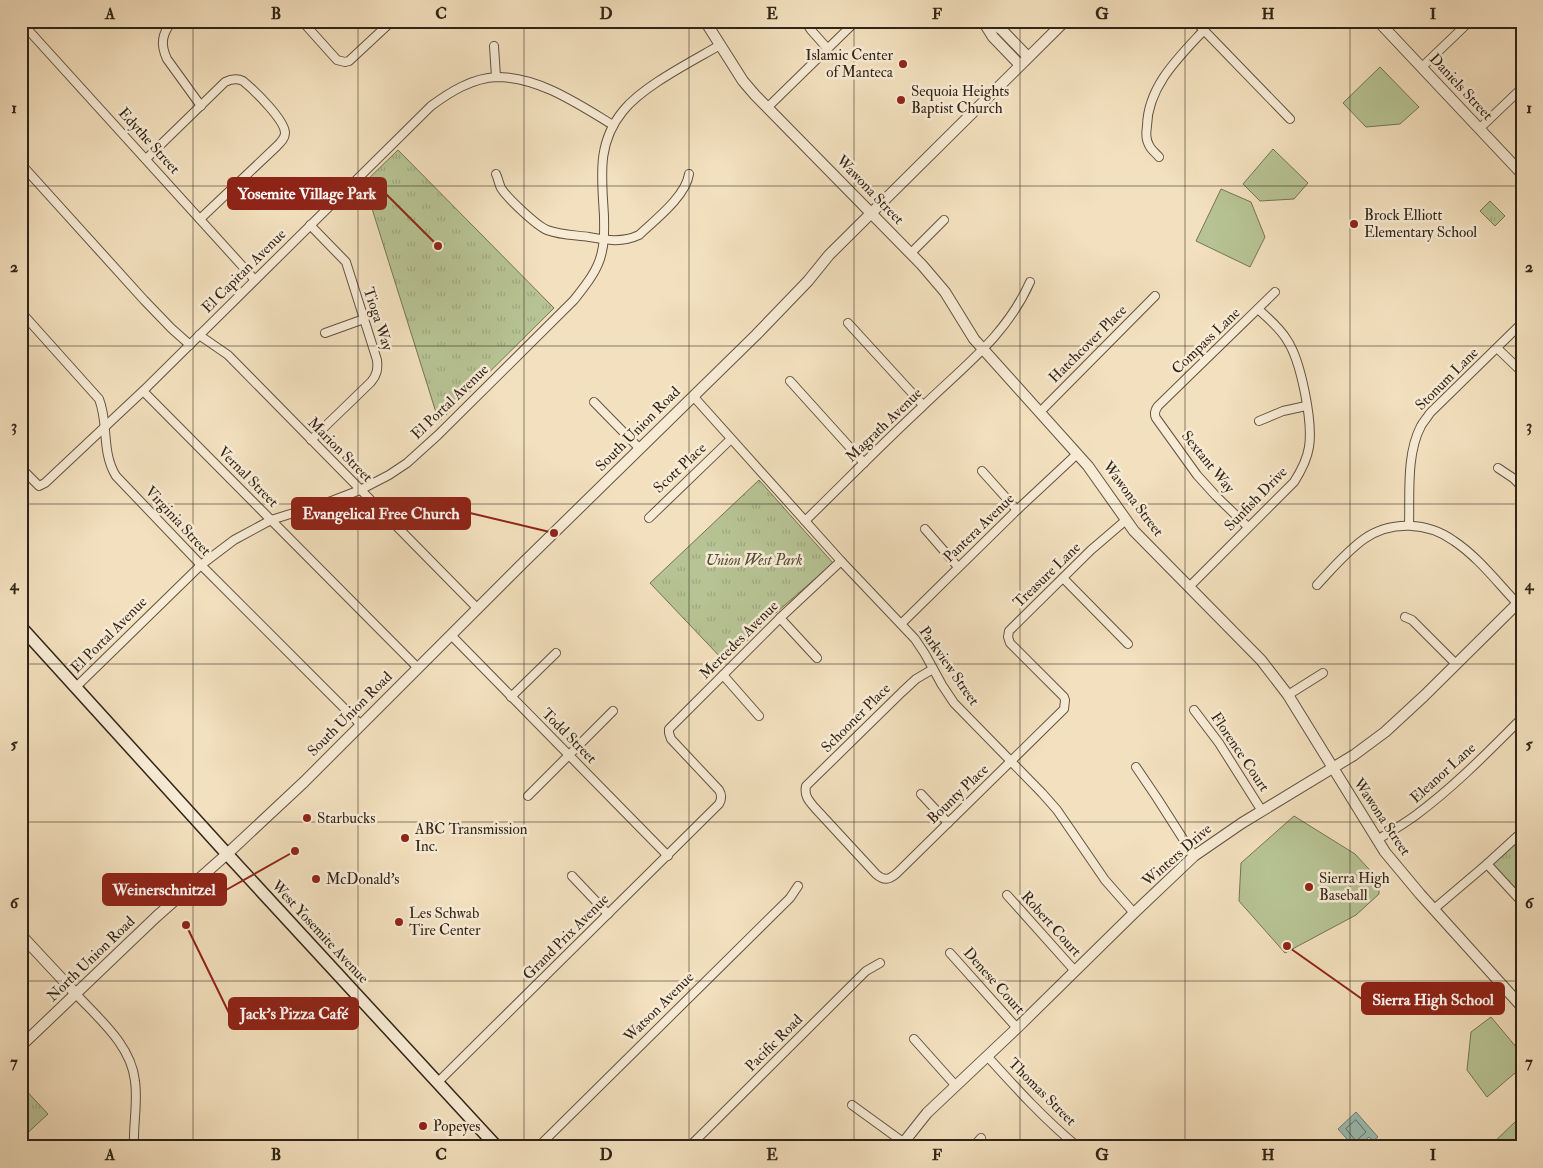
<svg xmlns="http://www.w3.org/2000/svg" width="1543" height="1168" viewBox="0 0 1543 1168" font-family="'IM FELL Double Pica',serif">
<defs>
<pattern id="park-tufts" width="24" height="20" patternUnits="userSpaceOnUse" patternTransform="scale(1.25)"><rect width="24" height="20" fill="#b7c394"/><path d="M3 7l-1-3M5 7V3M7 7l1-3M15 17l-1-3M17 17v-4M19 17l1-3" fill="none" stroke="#9ea77f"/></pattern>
</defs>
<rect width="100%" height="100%" fill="#f3e0be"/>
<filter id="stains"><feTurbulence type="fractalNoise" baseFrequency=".004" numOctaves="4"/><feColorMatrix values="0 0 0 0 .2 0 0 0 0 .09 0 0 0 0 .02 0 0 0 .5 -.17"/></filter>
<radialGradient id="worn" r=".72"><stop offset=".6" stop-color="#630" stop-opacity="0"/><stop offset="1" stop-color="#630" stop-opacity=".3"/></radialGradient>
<g fill="#b7c394" stroke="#747456">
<polygon points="1380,67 1419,107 1400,124 1366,127 1343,103"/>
<polygon points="1273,149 1308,183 1294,199 1260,201 1243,184"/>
<polygon points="1221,189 1251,202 1265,237 1250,267 1196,241"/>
<polygon points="1294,816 1355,854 1379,880 1379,894 1356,915 1285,953 1239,901 1241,863"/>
<polygon points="1491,1017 1522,1054 1522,1067 1487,1097 1467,1070 1471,1032"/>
<polygon points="1517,1120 1522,1125 1522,1147 1489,1147"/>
</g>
<g fill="url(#park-tufts)" stroke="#747456">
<polygon points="398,150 554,308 439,422 364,183"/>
<polygon points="1490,201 1505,216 1495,226 1480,211"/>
<polygon points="759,480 833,563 769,619 725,662 650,583"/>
<polygon points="1522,832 1522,902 1487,864"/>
<polygon points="21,1085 48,1114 21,1139"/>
</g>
<polygon fill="#9bbdb3" stroke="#718075" points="1356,1112 1378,1137 1373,1141 1369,1137 1358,1147 1354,1147 1338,1129"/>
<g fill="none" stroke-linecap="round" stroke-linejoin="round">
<polygon stroke="#667065" stroke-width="1" points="1356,1120 1366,1132 1356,1141 1346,1129"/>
<defs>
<g id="minor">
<path d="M172,21C162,34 160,44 167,59L201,106"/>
<polyline points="302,21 337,60 345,62 349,61 392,21"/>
<polyline points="805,21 811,30 827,48"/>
<polyline points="1195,21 1290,119"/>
<polyline points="21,22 255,280"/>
<polyline points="494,46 496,77"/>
<polyline points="1422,67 1470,21"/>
<polyline points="768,107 856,21"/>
<polyline points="1479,129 1522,88"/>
<path d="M1159,157C1156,153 1151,150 1149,145C1146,140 1146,132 1147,126C1148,86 1179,57 1204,30"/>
<path d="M146,159L225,82C231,79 237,78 243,81C254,90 285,120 285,133C285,138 281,142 277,146L200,219"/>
<polyline points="21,164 144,300 171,328 190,345"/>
<path d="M496,174C498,178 499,184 501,188C507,198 537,226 547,230C560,235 575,235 589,237C606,240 622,243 639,235C655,220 686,196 689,174"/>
<path d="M310,225L346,262L377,360C378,369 377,375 371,382L311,440"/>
<polyline points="911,253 944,220"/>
<path d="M21,312L99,399C109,424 101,452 116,476L201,565L360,724"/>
<polyline points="848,323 923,405"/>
<polyline points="325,333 364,319"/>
<polyline points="199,335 228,355 478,609"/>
<polyline points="1497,348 1522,372"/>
<polyline points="790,381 864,463"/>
<polyline points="143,391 418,668"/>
<polyline points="693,396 841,561 915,639 925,654 942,685 954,703 1042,793 1057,810 1105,880 1134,913"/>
<polyline points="594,402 640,449"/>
<polyline points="1040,412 1155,296"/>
<polyline points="1259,421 1283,411 1306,406"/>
<path d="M21,468L39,486L45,483L143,391L431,106C450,92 472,78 497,77C539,77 578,104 613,125"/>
<polyline points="1498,468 1513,478 1522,487"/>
<polyline points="982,471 1017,510"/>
<polyline points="649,518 731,439"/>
<path d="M805,521C845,482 883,443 923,406C964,366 1006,336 1030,282"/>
<path d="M1409,525C1410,495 1406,454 1421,426C1423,422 1427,418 1430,413L1522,323"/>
<path d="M1248,527L1216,496L1197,475L1156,418C1154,414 1155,410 1158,406L1275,292"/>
<polyline points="925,529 958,567"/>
<polyline points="1063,578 1128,644"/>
<path d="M1317,585C1332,569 1346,552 1364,539C1391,520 1428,522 1454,541C1478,557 1497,582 1517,603"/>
<path d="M1189,587L1294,482C1301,471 1307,460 1309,447C1313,422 1301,361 1287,340C1280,328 1268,318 1258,309"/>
<polyline points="1405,617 1412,620 1456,664"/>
<polyline points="780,618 817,658"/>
<polyline points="901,624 1017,510 1077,454"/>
<polyline points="451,635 668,856"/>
<path d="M933,669L916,679L902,692L806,786C804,796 809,801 815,808L876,874C884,881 889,880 897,873L1064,709L1065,700L1064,697L1010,643L1008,637L1009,631L1091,550L1126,520"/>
<polyline points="723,675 759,716"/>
<path d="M76,687L201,565L234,540L271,520L329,502L360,490L389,475L407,463L438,435L574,300C586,285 599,269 602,251C605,240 604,228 604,216C602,178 596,144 623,111C643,86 691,62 720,45"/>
<polyline points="1288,695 1323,673"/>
<polyline points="511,697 556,653"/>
<polyline points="1194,710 1219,743 1262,811"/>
<polyline points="1136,767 1157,798 1194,856"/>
<polyline points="921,794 948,823"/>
<polyline points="528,796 613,711"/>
<path d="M1377,840C1390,832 1404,824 1416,815C1455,786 1488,752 1522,718"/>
<polyline points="1487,864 1522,902"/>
<polyline points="572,876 608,914"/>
<polyline points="1007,895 1075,971"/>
<polyline points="1434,909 1487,864 1522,832"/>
<polyline points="950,953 1017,1028"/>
<path d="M76,994C99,1019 131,1045 135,1081C138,1102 133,1125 134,1147"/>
<polyline points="914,1039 956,1086"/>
<path d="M987,1056C1016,1088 1045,1120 1078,1147"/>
<path d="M437,1083L719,804C722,799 722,795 719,790L671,739L669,733V729L780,618L841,561"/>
<polyline points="852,1105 903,1142"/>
<polyline points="538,1147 790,898 798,886"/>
<polyline points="689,1147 866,971 880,963"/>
<polyline points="973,1147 981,1138"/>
</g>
<g id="tertiary">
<polyline points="705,21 743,81 755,95 922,265 945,292 974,339 1088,466 1134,531 1261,660 1288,695 1385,852 1420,894 1522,1007"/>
<polyline points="983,21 993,37 1020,65"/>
<polyline points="986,21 1001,29 1028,57"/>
<polyline points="1378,21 1522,174"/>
<polyline points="21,935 76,994"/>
<polyline points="21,1046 156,917 227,854 304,782 523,563 756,335 808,281 829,255 1065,21"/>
<polyline points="900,1147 927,1113 1017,1028 1134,913 1194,856 1242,823 1354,755 1385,732 1424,696 1522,599"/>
</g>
<polyline id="secondary" points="21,627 227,854 497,1147"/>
</defs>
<use href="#minor" stroke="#625341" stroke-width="10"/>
<use href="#tertiary" stroke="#625341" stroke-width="12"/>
<use href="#secondary" stroke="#312417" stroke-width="14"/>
<use href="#minor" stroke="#f7ebd5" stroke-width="8"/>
<use href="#tertiary" stroke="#f7ebd5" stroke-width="10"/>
<use href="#secondary" stroke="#f7ebd5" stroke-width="11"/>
</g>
<path fill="none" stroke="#312417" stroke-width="1" stroke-opacity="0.55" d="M193,21V1147M358,21V1147M524,21V1147M689,21V1147M854,21V1147M1020,21V1147M1185,21V1147M1350,21V1147M21,186H1522M21,346H1522M21,504H1522M21,664H1522M21,822H1522M21,981H1522"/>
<g fill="#8f2418" stroke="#f7ebd5" stroke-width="2">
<circle cx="903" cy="64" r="5"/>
<circle cx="901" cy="100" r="5"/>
<circle cx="1354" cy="224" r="5"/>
<circle cx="307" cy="818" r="5"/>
<circle cx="405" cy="838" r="5"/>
<circle cx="316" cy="879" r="5"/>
<circle cx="1309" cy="887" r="5"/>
<circle cx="399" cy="922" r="5"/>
<circle cx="423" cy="1126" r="5"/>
</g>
<g text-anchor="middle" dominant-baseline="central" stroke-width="5" stroke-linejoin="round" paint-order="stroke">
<g font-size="15" fill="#312417" stroke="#f7ebd5" text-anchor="start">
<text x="893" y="55" text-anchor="end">Islamic Center<tspan x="893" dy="17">of Manteca</tspan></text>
<text x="911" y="91">Sequoia Heights<tspan x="911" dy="17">Baptist Church</tspan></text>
<text x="1364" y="215">Brock Elliott<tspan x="1364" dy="17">Elementary School</tspan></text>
<text x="317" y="818">Starbucks</text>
<text x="415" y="829">ABC Transmission<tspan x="415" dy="17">Inc.</tspan></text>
<text x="1319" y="878">Sierra High<tspan x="1319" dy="17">Baseball</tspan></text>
<text x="326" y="879">McDonald's</text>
<text x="409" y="913">Les Schwab<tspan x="409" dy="17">Tire Center</tspan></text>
<text x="433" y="1126">Popeyes</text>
</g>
<g font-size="15" fill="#312417" stroke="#f7ebd5">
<text transform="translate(1461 87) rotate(47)">Daniels Street</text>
<text transform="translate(149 141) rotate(48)">Edythe Street</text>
<text transform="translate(870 190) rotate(46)">Wawona Street</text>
<text transform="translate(244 271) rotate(-45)">El Capitan Avenue</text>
<text transform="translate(378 319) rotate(72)">Tioga Way</text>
<text transform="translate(1206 341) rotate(-44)">Compass Lane</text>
<text transform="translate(1088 344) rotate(-45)">Hatchcover Place</text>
<text transform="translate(1447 379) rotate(-45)">Stonum Lane</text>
<text transform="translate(450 402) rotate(-44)">El Portal Avenue</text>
<text transform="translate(884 425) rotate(-44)">Magrath Avenue</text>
<text transform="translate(638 429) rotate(-45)">South Union Road</text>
<text transform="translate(340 450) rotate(45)">Marion Street</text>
<text transform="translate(1208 462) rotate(51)">Sextant Way</text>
<text transform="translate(680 468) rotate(-43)">Scott Place</text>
<text transform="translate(248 477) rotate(45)">Vernal Street</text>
<text transform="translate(1133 499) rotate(53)">Wawona Street</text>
<text transform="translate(1256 499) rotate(-46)">Sunfish Drive</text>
<text transform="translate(178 521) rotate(47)">Virginia Street</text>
<text transform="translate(979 528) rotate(-44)">Pantera Avenue</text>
<text transform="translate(1047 575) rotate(-44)">Treasure Lane</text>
<text transform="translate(109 635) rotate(-45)">El Portal Avenue</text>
<text transform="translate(739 640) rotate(-45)">Mercedes Avenue</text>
<text transform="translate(949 666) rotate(55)">Parkview Street</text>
<text transform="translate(350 714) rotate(-45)">South Union Road</text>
<text transform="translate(856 718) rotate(-45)">Schooner Place</text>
<text transform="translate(569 736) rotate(45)">Todd Street</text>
<text transform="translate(1240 752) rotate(56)">Florence Court</text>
<text transform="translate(1443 773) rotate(-42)">Eleanor Lane</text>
<text transform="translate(958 794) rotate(-44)">Bounty Place</text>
<text transform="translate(1382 817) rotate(56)">Wawona Street</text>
<text transform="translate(1177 855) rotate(-41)">Winters Drive</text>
<text transform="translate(1051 924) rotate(48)">Robert Court</text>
<text transform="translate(320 932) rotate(47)">West Yosemite Avenue</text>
<text transform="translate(566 937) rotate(-45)">Grand Prix Avenue</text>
<text transform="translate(91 959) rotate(-44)">North Union Road</text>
<text transform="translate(994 981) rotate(48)">Denese Court</text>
<text transform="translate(659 1007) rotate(-45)">Watson Avenue</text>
<text transform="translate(774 1043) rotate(-45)">Pacific Road</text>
<text transform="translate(1042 1092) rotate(45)">Thomas Street</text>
</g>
<g font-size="15" font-style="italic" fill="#524c36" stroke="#f7ebd5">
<text x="754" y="560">Union West Park</text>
</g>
</g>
<path fill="none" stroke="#8f2418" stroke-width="2" d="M438 246L386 194M554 533L470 513M295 851L226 890M1287 946L1362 999M186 925L229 1013"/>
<g fill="#8f2418" stroke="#f7ebd5" stroke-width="2">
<circle cx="438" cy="246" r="5"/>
<circle cx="554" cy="533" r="5"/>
<circle cx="295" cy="851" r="5"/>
<circle cx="1287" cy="946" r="5"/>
<circle cx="186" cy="925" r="5"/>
</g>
<g fill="#8f2418" stroke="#8f2418" stroke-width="2">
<rect x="228" y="178" width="158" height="31" rx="5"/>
<rect x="292" y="498" width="178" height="31" rx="5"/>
<rect x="103" y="874" width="123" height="31" rx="5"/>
<rect x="1362" y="983" width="142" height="31" rx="5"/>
<rect x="229" y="998" width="129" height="31" rx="5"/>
</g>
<g font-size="16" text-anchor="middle" font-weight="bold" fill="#fff">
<text x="307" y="199">Yosemite Village Park</text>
<text x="381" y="519">Evangelical Free Church</text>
<text x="164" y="895">Weinerschnitzel</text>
<text x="1433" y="1005">Sierra High School</text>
<text x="294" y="1019">Jack's Pizza Café</text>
</g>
<rect width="1543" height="1168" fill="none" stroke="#f3e0be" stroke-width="55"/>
<rect x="28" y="28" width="1488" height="1112" fill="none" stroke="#312417" stroke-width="2"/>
<g font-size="16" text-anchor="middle" font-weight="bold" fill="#312417">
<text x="110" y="19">A</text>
<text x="276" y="19">B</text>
<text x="441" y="19">C</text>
<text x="606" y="19">D</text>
<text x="772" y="19">E</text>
<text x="937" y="19">F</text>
<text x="1102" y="19">G</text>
<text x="1268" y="19">H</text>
<text x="1433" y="19">I</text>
<text x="14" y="113">1</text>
<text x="1529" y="113">1</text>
<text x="14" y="272">2</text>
<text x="1529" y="272">2</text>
<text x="14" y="431">3</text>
<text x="1529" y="431">3</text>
<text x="14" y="590">4</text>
<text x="1529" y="590">4</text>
<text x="14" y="749">5</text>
<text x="1529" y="749">5</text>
<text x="14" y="908">6</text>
<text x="1529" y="908">6</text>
<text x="14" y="1067">7</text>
<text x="1529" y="1067">7</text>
<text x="110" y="1160">A</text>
<text x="276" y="1160">B</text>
<text x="441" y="1160">C</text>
<text x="606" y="1160">D</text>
<text x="772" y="1160">E</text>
<text x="937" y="1160">F</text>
<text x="1102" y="1160">G</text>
<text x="1268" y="1160">H</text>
<text x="1433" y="1160">I</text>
</g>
<rect width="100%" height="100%" filter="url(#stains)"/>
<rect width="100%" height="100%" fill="url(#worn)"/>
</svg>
